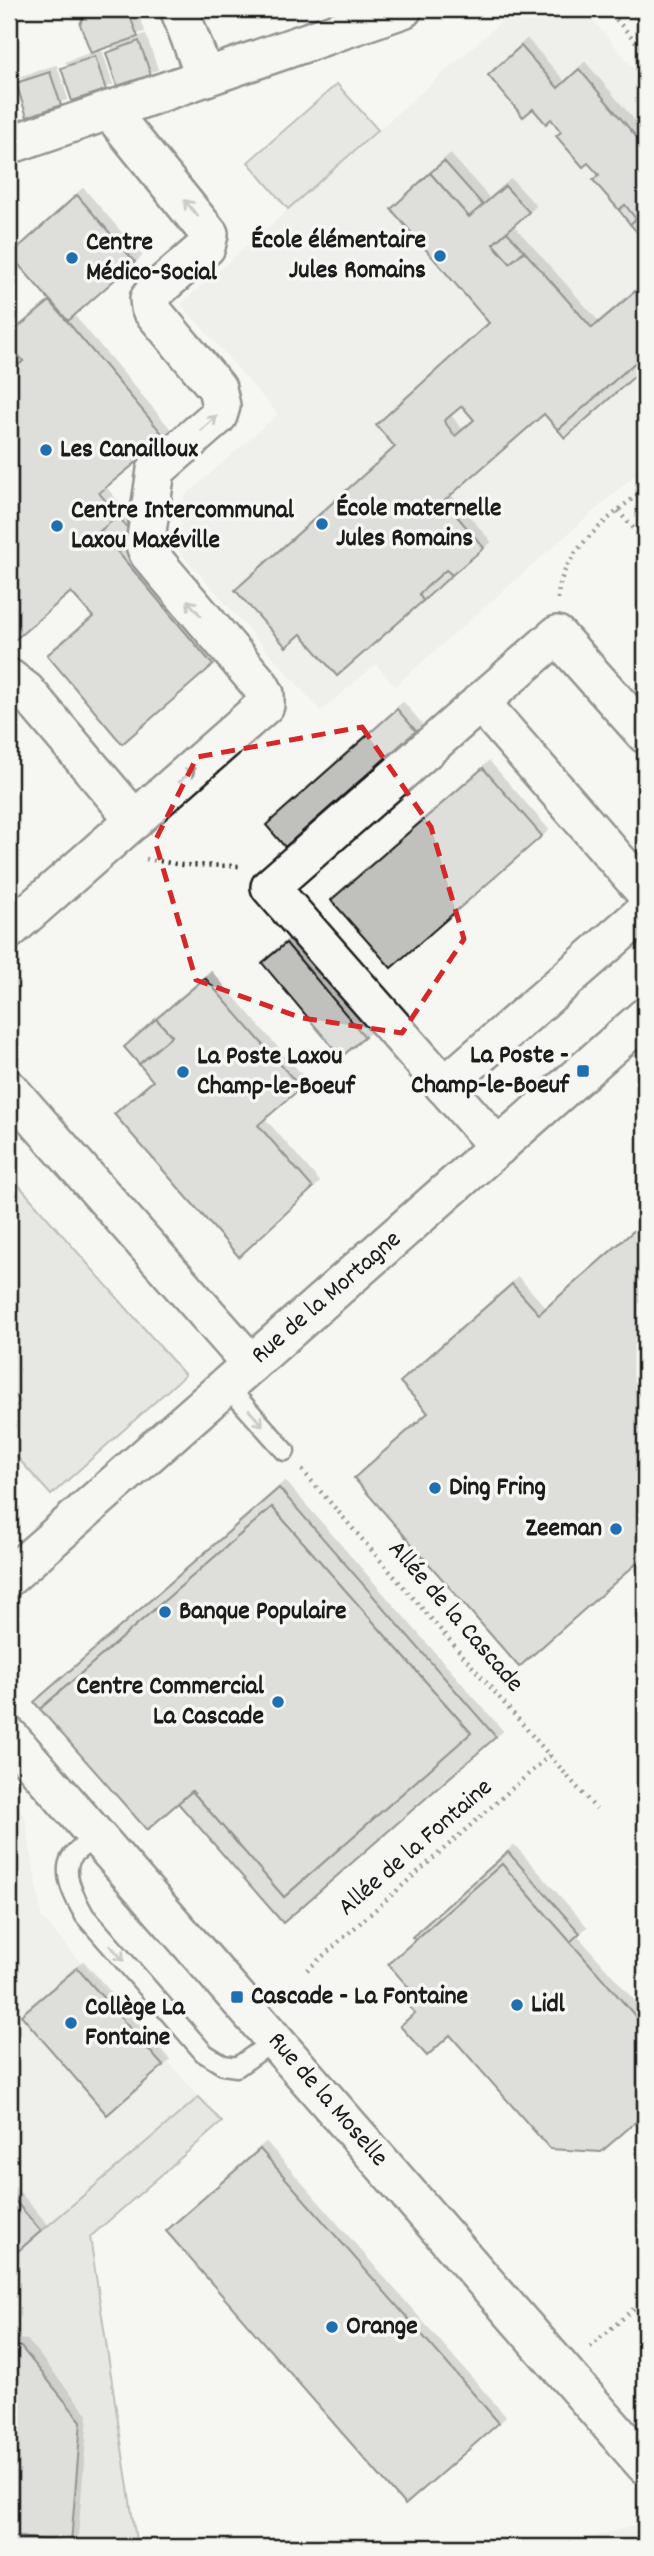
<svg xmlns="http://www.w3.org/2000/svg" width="654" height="2556" viewBox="0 0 654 2556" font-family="Dekko,sans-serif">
<defs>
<filter id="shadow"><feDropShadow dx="6" dy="-6" stdDeviation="0" flood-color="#0004"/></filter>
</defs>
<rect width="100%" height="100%" fill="#f6f6f2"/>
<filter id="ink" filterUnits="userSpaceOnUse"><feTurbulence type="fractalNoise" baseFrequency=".0143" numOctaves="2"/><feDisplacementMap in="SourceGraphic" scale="14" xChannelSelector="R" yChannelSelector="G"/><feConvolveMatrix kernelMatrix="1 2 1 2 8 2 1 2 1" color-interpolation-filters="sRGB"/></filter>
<g filter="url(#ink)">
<g fill="#e6e6e2">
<polygon points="516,9 583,9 645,81 645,466 395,686 376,664 321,711 178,550 184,497 278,414 181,304"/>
<polygon points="9,1798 25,1817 42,1918 199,2097 9,2259"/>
<polygon points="645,2522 645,2547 559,2547"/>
</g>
<g fill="#d6d6d2" stroke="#797977" stroke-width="2">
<polygon points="337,84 378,130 288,209 248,162"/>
<polygon points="9,1174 185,1375 51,1495 9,1448 9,1412 20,1402 9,1389"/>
<polygon points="199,2097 222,2122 90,2237 137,2547 9,2547 9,2259"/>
</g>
<g fill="#c0c0bd" stroke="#1c1c1c" stroke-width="2" fill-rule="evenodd" filter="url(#shadow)">
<polygon points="87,9 127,9 138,37 91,53 80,24"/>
<polygon points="139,41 151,75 117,86 106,53"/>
<polygon points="521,46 558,88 579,69 645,147 643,239 630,224 636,219 625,205 619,210 593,180 599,175 588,163 583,167 556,136 561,132 551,119 546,124 533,109 523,117 488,75"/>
<polygon points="95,56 106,90 72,101 61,68"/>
<polygon points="50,72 61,105 27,117 16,83"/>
<polygon points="444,161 483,205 469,217 430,173"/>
<path d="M430,173L469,217L505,186L529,212L493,244L510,263L524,251L592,328L638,289L645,297V354L558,430L544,414L444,501L484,548L452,575L446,570L419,594L423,601L337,676L301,634L286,647L235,590L395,447L376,425L489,323L391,209ZM462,406L474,420L455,436L444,421Z"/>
<polygon points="77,195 135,262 68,321 10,255"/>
<polygon points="625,205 636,219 630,224 619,210"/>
<polygon points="507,232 524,251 510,263 493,244"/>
<polygon points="50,301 166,438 99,493 118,516 100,531 213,665 122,744 47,655 93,617 71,592 9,645 9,372 23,361 9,344 9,335"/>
<polygon points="9,344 23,361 9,372"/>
<polygon points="645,354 645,367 565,438 558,430"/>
<polygon points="118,516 136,538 119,552 100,531"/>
<polygon points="446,570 452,575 423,601 419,594"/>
<polygon points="397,709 416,731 285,847 266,825"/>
<polygon points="483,768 542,836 391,968 331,900"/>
<polygon points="286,943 365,1037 341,1057 262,963"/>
<polygon points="205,978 301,1088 258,1125 313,1188 239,1257 114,1114 153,1081 139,1064 172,1036 156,1019"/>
<polygon points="156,1019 172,1036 139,1064 124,1047"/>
<polygon points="645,1221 645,1556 519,1667 354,1478 428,1413 400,1382 512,1284 539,1314"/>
<polygon points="279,1488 496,1737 283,1923 178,1803 192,1791 284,1897 471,1733 272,1507 40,1709 34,1702"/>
<polygon points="272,1507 471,1733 284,1897 192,1791 147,1830 40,1709"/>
<polygon points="508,1852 580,1933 570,1942 502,1864 415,1940 412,1937"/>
<polygon points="502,1864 645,2027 645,2114 601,2152 550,2149 450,2035 427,2056 400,2026 415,2013 400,1997 410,1989 388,1964"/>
<polygon points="77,1968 163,2066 107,2115 21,2015"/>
<polygon points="260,2149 499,2423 405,2505 166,2231"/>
<polygon points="9,2194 41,2231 9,2259"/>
<polygon points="9,2346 21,2347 81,2421 71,2543 9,2536"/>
<polygon points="9,2536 71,2543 71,2547 9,2543"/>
</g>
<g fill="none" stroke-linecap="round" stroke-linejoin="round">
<defs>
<g id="lane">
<polyline points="227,1386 285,1451"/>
<path d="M97,1836C89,1842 76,1850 71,1858C61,1875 77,1902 85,1916L204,2053L223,2065L237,2067L275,2040"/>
</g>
<g id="street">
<polyline points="179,9 205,77"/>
<polyline points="9,145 403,9"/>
<polyline points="9,678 26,691 135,820"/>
<polyline points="480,702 645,892"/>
<polyline points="9,930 265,705 265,694 260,685 148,553 145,545 156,470 218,416 221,406 217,388 150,308 149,299 154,292 206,247 209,234 109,110"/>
<polyline points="444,1086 645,911"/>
<polyline points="9,1089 251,1364"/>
<polyline points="498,1147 270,887 557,635 645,734"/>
<polyline points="9,1577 645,1017"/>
<polyline points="9,1736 645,2465"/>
</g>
</defs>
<use href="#lane" stroke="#1c1c1c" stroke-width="23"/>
<use href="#street" stroke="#1c1c1c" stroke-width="42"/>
<g stroke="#1c1c1c" stroke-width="4.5" stroke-dasharray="2 5" stroke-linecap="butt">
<polyline points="607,9 645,52"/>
<polyline points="618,511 645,541"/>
<path d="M558,599C559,551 613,516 645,488"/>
<polyline points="146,859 182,865 242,866"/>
<polyline points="302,1470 596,1809"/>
<polyline points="307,1970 550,1755"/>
<polyline points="590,2347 645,2299"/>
</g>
<use href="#lane" stroke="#f6f6f2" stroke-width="18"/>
<use href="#street" stroke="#f6f6f2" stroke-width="37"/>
</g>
<defs><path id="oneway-shaft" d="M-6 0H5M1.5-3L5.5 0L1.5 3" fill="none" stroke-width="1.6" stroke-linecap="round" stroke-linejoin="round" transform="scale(1.75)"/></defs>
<g stroke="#949492">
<use href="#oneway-shaft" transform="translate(191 208) rotate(-130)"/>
<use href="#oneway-shaft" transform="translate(209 423) rotate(-43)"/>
<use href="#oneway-shaft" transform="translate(194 608) rotate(-131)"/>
<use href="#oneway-shaft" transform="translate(187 775) rotate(-41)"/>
<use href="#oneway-shaft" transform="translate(256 1418) rotate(48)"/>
<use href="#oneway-shaft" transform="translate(117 1953) rotate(49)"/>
</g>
</g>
<path d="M0 0H654V2556H0ZM362,727L431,827L464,939L402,1033L302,1018L196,980L155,841L197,757Z" fill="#f6f6f2" fill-opacity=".55" fill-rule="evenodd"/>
<path fill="none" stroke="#d62828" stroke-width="5" stroke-dasharray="14 9" stroke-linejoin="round" d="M362,727L431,827L464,939L402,1033L302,1018L196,980L155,841L197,757Z"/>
<g fill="#1f6fb2" stroke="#f6f6f2" stroke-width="2.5">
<circle cx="440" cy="256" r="7"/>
<circle cx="72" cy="258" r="7"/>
<circle cx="46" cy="450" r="7"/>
<circle cx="322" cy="524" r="7"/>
<circle cx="57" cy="526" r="7"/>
<rect x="576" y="1064" width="14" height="14" rx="3.5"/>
<circle cx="183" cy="1072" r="7"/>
<circle cx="435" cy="1488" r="7"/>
<circle cx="616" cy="1529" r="7"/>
<circle cx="165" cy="1612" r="7"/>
<circle cx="278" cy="1702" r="7"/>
<rect x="230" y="1990" width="14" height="14" rx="3.5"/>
<circle cx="517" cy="2005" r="7"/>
<circle cx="71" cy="2023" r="7"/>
<circle cx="332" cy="2327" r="7"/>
</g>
<g text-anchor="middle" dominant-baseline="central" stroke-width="7" stroke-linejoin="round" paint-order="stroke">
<g font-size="26" font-weight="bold" fill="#1c1c1c" stroke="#f6f6f2" text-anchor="start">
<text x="426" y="241" text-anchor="end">École élémentaire<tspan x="426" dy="30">Jules Romains</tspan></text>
<text x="86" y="243">Centre<tspan x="86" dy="30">Médico-Social</tspan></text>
<text x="60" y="450">Les Canailloux</text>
<text x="336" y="509">École maternelle<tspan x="336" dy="30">Jules Romains</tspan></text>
<text x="71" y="511">Centre Intercommunal<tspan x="71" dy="30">Laxou Maxéville</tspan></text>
<text x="569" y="1056" text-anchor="end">La Poste -<tspan x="569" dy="30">Champ-le-Boeuf</tspan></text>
<text x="197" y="1057">La Poste Laxou<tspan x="197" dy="30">Champ-le-Boeuf</tspan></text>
<text x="449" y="1488">Ding Fring</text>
<text x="602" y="1529" text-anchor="end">Zeeman</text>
<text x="179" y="1612">Banque Populaire</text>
<text x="264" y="1687" text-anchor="end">Centre Commercial<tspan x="264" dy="30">La Cascade</tspan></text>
<text x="251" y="1997">Cascade - La Fontaine</text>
<text x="531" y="2005">Lidl</text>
<text x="85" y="2008">Collège La<tspan x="85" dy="30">Fontaine</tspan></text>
<text x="346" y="2327">Orange</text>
</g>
<g font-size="26" fill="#1c1c1c" stroke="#f6f6f2">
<text transform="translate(327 1298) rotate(-41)">Rue de la Mortagne</text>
<text transform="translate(455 1617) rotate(49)">Allée de la Cascade</text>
<text transform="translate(416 1848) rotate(-41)">Allée de la Fontaine</text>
<text transform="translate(327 2100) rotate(49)">Rue de la Moselle</text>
</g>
</g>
<rect width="654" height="2556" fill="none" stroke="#f6f6f2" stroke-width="35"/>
<rect x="18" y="18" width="619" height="2521" fill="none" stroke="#1c1c1c" stroke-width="2.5" filter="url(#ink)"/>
</svg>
